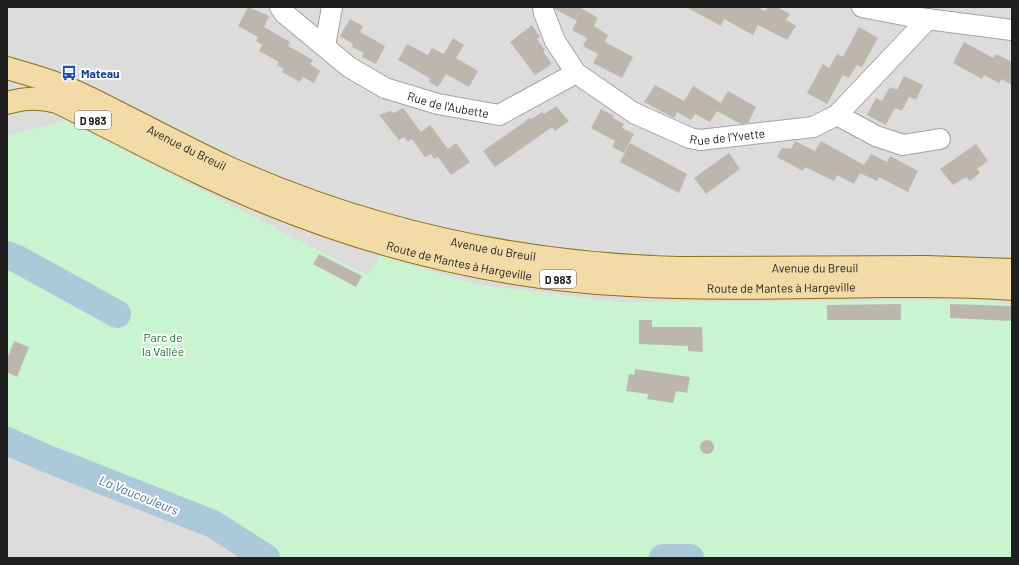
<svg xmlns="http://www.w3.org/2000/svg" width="1019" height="565" viewBox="0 0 1019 565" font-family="Barlow,sans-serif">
<rect width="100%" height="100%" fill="#efede6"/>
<rect fill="#dddcdc" x="7" y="7" width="1005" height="551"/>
<polygon fill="#c8f5d0" points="67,121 368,276 380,256 479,285 617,302 984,300 1012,305 1012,558 273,558 7,447 7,136"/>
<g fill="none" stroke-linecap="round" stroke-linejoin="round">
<g stroke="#abc9d8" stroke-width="28">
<polyline points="7,255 19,260 117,314"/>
<polyline points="7,441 43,457 213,524 266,558"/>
<polyline points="663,558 690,558"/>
</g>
</g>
<g fill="#bcb6af">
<polygon points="248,7 269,16 264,27 290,42 288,46 313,60 310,64 320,71 314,83 303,77 300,82 282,72 284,69 277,65 279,62 259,51 262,45 256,41 258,37 238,26"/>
<polygon points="555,7 579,7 598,18 594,26 608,35 605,42 633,57 622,78 593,63 598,54 583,46 587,38 572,30 577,21 555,9"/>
<polygon points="686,7 757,7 765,11 768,7 777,7 790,14 786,20 796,26 787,40 758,25 753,35 724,19 721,26"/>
<polygon points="350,19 363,26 360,32 385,46 376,64 362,57 364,53 352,47 353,44 340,36"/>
<polygon points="532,25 540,37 537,39 545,50 543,51 552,64 535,75 510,42"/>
<polygon points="859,27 878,38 862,67 857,65 849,78 843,75 827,104 807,93 823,64 829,68 837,54 843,57"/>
<polygon points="453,38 464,45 456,58 478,71 469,87 446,74 438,87 429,82 437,69 431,79 398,60 407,44 428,55 432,48 444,54"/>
<polygon points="964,42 993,58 996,54 1012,62 1012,85 1002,79 999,83 984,75 982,79 953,63"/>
<polygon points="904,76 923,85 916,100 909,97 902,111 895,108 886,125 867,115 876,98 882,101 890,87 897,90"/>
<polygon points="655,85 684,101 693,86 721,103 728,91 756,107 748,123 741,124 717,111 710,122 695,114 691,120 677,112 674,118 644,102"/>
<polygon points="556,106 569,121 555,131 552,127 495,167 483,151 530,118 532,119 542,112 544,114"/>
<polygon points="403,108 421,132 430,125 448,149 456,143 470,162 451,175 438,157 434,159 431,154 425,157 412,139 408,142 404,137 399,140 379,115 391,111 394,113"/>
<polygon points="601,109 614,116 613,118 624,124 622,128 634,134 624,153 612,147 615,141 591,128"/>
<polygon points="795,141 815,151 821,141 864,165 871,154 887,162 890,156 918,171 908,192 879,177 877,181 860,173 854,184 837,175 834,181 805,167 803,171 777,157 782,148 791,149"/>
<polygon points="630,143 687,174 679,193 620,162"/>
<polygon points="976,144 988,161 977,169 980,173 970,181 966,177 953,185 940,169"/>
<polygon points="729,153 740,169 706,194 694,178"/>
<polygon points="319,254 362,276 356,287 313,264"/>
<polygon points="901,304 901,320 827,320 827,305"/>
<polygon points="950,304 1012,306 1012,321 950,318"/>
<polygon points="639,320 652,320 652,327 702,327 703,352 688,351 688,346 639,344"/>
<polygon points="14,341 29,347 17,377 7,372 7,359"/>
<polygon points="635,369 690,377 687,393 676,391 673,403 647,399 648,394 626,391 629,374 634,375"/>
<circle cx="707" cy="447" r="7"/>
</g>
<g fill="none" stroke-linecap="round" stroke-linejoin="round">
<defs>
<g id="minor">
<path id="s1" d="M280,7L284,13L349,67L385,88L438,104L499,115L576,73"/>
<path id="s2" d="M543,7L544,13L555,41L576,73L634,113L690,138L700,140L813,127L837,115L928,19"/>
<polyline points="862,7 919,18 1012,30"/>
<polyline points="325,46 332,7"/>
<polyline points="837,115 876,136 903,145 940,139"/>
</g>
<g id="major">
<path id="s3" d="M7,68C23,73 39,77 55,83C77,91 98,102 119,113C155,131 191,150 227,167C369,231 523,264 678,268L926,267L1012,270"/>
<path id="s4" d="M7,103C25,98 39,97 57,102C127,136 195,174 267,203C382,250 506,279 629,285C714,290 798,287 883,286C926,286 969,285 1012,289"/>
</g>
</defs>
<use href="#minor" stroke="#a3a3a3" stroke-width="22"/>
<use href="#major" stroke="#8c710e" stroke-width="24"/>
<use href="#minor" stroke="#fff" stroke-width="20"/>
<use href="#major" stroke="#f3dba7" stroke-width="22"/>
</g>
<defs>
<symbol id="bus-bare" viewBox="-9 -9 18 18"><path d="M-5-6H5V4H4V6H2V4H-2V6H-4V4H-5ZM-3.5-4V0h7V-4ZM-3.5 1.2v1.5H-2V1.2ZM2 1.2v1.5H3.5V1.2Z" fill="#1a4fb4" stroke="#fff" stroke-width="2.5" paint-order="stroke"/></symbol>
</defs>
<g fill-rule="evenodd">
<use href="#bus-bare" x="58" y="62" width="22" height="22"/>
</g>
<g text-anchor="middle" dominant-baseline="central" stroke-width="4" stroke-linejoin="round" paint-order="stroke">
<g fill="#fff" stroke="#626262" stroke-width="1">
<rect x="75" y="111" width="36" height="18" rx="3"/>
<rect x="540" y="270" width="36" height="18" rx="3"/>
</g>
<g font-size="11" font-weight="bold" fill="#1f1f1f">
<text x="93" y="120">D 983</text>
<text x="558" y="279">D 983</text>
</g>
<g font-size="12" font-weight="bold" fill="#164399" stroke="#fff" text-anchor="start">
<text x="81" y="73">Mateau</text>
</g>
<g font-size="12" fill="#1f1f1f" stroke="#fff">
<text stroke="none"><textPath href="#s1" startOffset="199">Rue de l'Aubette</textPath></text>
<text stroke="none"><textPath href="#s2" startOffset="244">Rue de l'Yvette</textPath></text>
<text stroke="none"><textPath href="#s3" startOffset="197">Avenue du Breuil</textPath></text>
<text stroke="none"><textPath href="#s3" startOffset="521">Avenue du Breuil</textPath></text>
<text stroke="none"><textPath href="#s4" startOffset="485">Route de Mantes à Hargeville</textPath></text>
<text stroke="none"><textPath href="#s3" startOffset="844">Avenue du Breuil</textPath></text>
<text stroke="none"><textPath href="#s4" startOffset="809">Route de Mantes à Hargeville</textPath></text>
</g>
<g font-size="12" fill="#167429" stroke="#fff">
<text x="163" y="337">Parc de<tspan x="163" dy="14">la Vallée</tspan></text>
</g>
<g font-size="13" font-style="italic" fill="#5473a6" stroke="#fff">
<text transform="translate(139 495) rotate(22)">La Vaucouleurs</text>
</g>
</g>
<rect width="1019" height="565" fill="none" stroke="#1f1f1f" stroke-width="16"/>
</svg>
